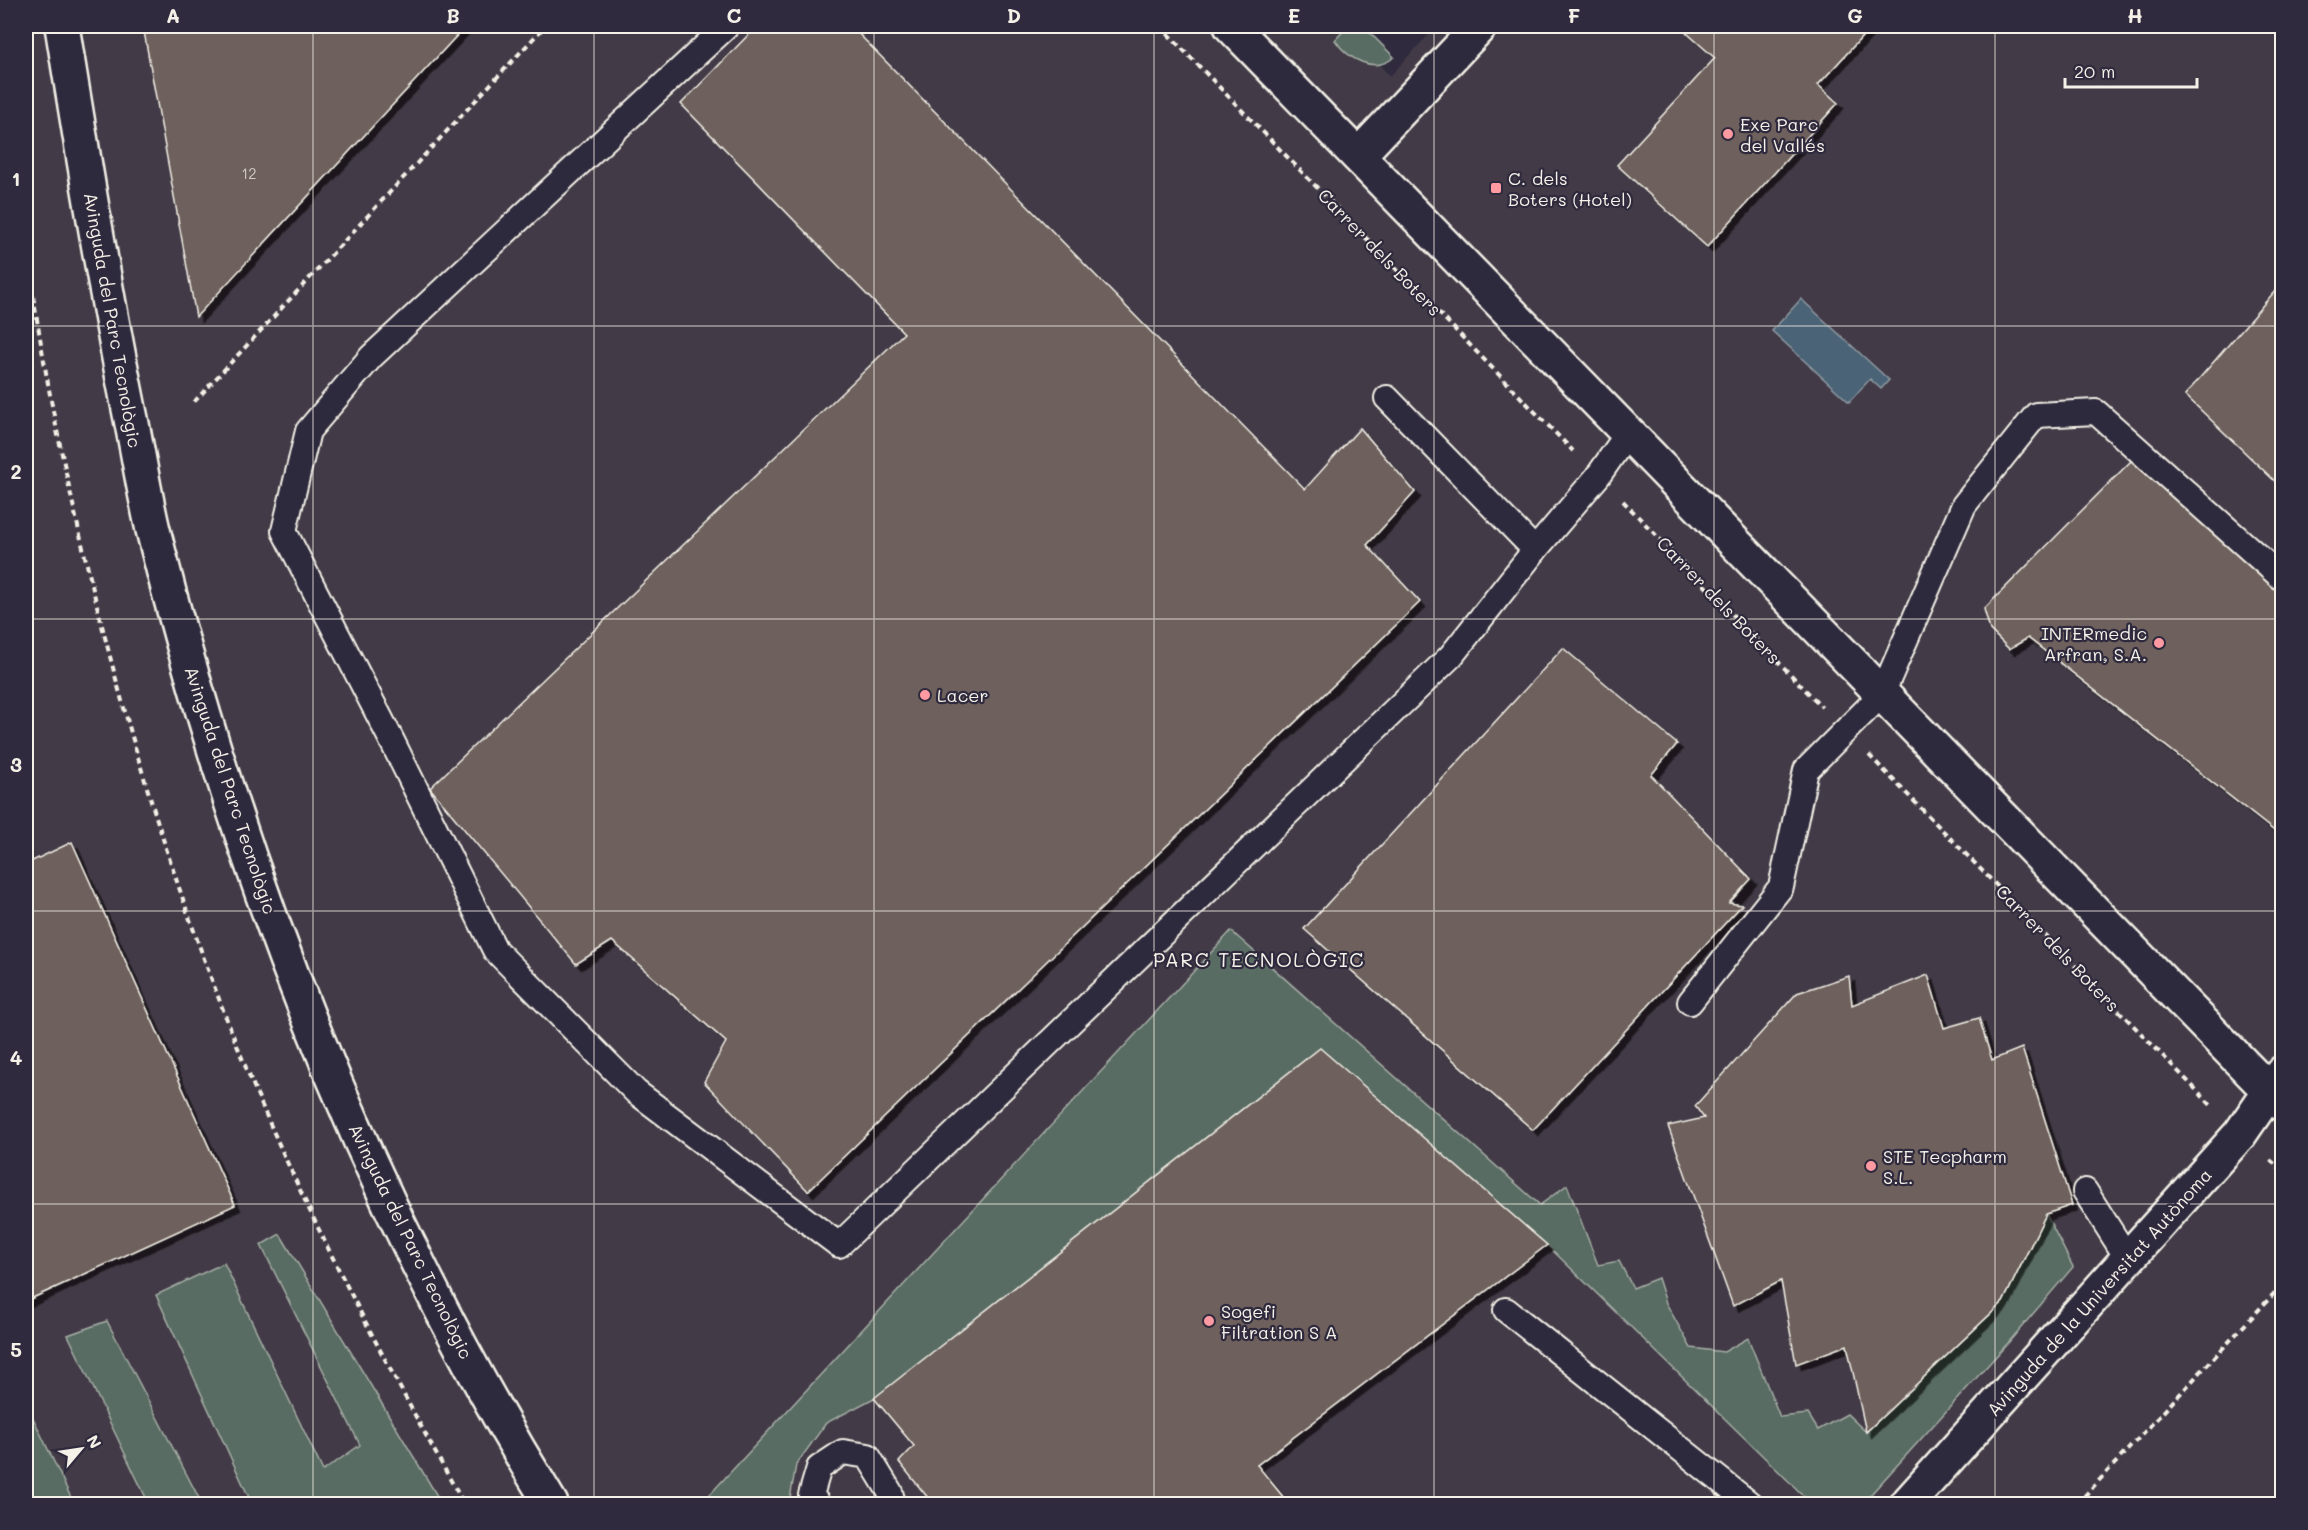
<svg xmlns="http://www.w3.org/2000/svg" width="2308" height="1530" viewBox="0 0 2308 1530" font-family="Mali,sans-serif">
<defs>
<filter id="shadow"><feDropShadow dx="5.5" dy="5.5" stdDeviation="0" flood-color="#0009"/></filter>
</defs>
<rect width="100%" height="100%" fill="#2f2a3d"/>
<filter id="ink" filterUnits="userSpaceOnUse"><feTurbulence type="fractalNoise" baseFrequency=".0167" numOctaves="2"/><feDisplacementMap in="SourceGraphic" scale="12" xChannelSelector="R" yChannelSelector="G"/><feConvolveMatrix kernelMatrix="1 2 1 2 8 2 1 2 1" color-interpolation-filters="sRGB"/></filter>
<g filter="url(#ink)">
<polygon fill="#423a46" points="26,26 1343,26 1390,76 1437,26 2282,26 2282,1504 26,1504"/>
<g fill="#596c64" stroke="#a6aea6" stroke-width="1.5">
<path d="M1348,26H1363L1394,57C1374,75 1347,58 1335,40Z"/>
<polygon points="1231,931 1540,1205 1567,1185 1598,1265 1619,1261 1633,1288 1658,1278 1666,1303 1691,1348 1724,1352 1748,1338 1780,1417 1808,1414 1818,1430 1847,1414 1866,1432 2003,1302 2046,1214 2073,1267 2008,1343 1862,1504 1812,1504 1547,1245 874,1398 826,1423 796,1465 789,1504 701,1504"/>
<polygon points="280,1234 442,1504 252,1504 156,1295 224,1263 323,1471 360,1445 261,1245"/>
<polygon points="107,1321 202,1504 149,1504 68,1335"/>
<polygon points="26,1403 74,1504 26,1504"/>
</g>
<polygon fill="#4c6376" stroke="#8f9ca4" stroke-width="1.5" points="1801,299 1889,380 1881,389 1870,379 1849,402 1772,331"/>
<g fill="#6e605c" stroke="#f4f1e8" stroke-width="1.5" filter="url(#shadow)">
<polygon points="143,26 463,26 463,29 196,317"/>
<polygon points="757,26 851,26 1305,489 1360,428 1415,492 1367,545 1420,602 808,1191 704,1082 726,1042 612,941 576,964 430,788 904,333 681,104"/>
<polygon points="1679,26 1872,26 1818,85 1838,103 1707,247 1617,165 1715,58"/>
<polygon points="2282,283 2282,488 2185,395"/>
<polygon points="2135,457 2282,585 2282,837 2028,638 2009,649 1990,630 1984,609"/>
<polygon points="1563,648 1677,744 1651,775 1751,879 1729,903 1742,905 1533,1130 1304,929"/>
<polygon points="72,842 235,1205 26,1301 26,864"/>
<polygon points="1928,975 1944,1028 1979,1018 1992,1060 2022,1048 2072,1205 2046,1214 2003,1302 1866,1432 1847,1345 1796,1364 1781,1281 1733,1306 1668,1126 1704,1118 1695,1106 1797,993 1849,976 1852,1005"/>
<polygon points="1320,1048 1547,1245 1257,1465 1289,1504 933,1504 899,1462 914,1446 874,1398"/>
</g>
<g fill="none" stroke-linecap="round" stroke-linejoin="round">
<defs>
<g id="lane">
<polyline points="727,26 371,357 308,431 284,531 392,741 495,950 636,1092 839,1245 1451,656 1535,550 1598,476 1628,433"/>
<polyline points="1387,398 1535,550"/>
<polyline points="1690,1002 1781,887 1806,770 1882,694 1964,505 2036,415 2096,412 2282,578"/>
<polyline points="2085,1191 2128,1259"/>
<polyline points="1506,1310 1750,1504"/>
<polyline points="818,1504 811,1495 819,1468 843,1452 868,1456 890,1492 893,1504"/>
</g>
<g id="street">
<polyline points="1358,156 1480,26"/>
<polyline points="1907,1504 2240,1134 2282,1073"/>
</g>
<g id="secondary">
<path d="M62,26C83,155 104,285 130,414C138,452 144,492 153,530C238,870 367,1205 551,1504"/>
<polyline points="1231,26 2282,1104"/>
</g>
</defs>
<use href="#lane" stroke="#f4f1e8" stroke-width="28"/>
<use href="#street" stroke="#f4f1e8" stroke-width="38"/>
<use href="#secondary" stroke="#f4f1e8" stroke-width="38"/>
<g stroke="#f4f1e8" stroke-width="4" stroke-dasharray="6 4.5" stroke-linecap="butt">
<polyline points="1160,26 1573,451"/>
<path d="M26,255C37,317 46,379 59,440C99,630 150,818 219,999C285,1175 373,1341 464,1504"/>
<polyline points="194,402 545,26"/>
<polyline points="1623,501 1822,707"/>
<polyline points="1869,755 2212,1106"/>
<polyline points="2270,1160 2282,1170"/>
<polyline points="2077,1504 2282,1285"/>
</g>
<use href="#lane" stroke="#2f2a3d" stroke-width="24"/>
<use href="#street" stroke="#2f2a3d" stroke-width="33"/>
<use href="#secondary" stroke="#2f2a3d" stroke-width="33"/>
</g>
</g>
<path fill="none" stroke="#f4f1e8" stroke-width="1.5" stroke-opacity="0.55" d="M313,26V1504M594,26V1504M874,26V1504M1154,26V1504M1434,26V1504M1714,26V1504M1995,26V1504M26,326H2282M26,619H2282M26,911H2282M26,1204H2282"/>
<g fill="#ff9aa2" stroke="#2f2a3d" stroke-width="2">
<circle cx="1728" cy="134" r="6"/>
<rect x="1490" y="182" width="12" height="12" rx="3"/>
<circle cx="2159" cy="643" r="6"/>
<circle cx="925" cy="695" r="6"/>
<circle cx="1871" cy="1166" r="6"/>
<circle cx="1209" cy="1321" r="6"/>
</g>
<g text-anchor="middle" dominant-baseline="central" stroke-width="4.5" stroke-linejoin="round" paint-order="stroke">
<g font-size="15" fill="#d2cdc5">
<text x="249" y="173">12</text>
</g>
<g font-size="18" fill="#f4f1e8" stroke="#2f2a3d" text-anchor="start">
<text x="1740" y="124">Exe Parc<tspan x="1740" dy="21">del Vallés</tspan></text>
<text x="1508" y="178">C. dels<tspan x="1508" dy="21">Boters (Hotel)</tspan></text>
<text x="2147" y="633" text-anchor="end">INTERmedic<tspan x="2147" dy="21">Arfran, S.A.</tspan></text>
<text x="937" y="695">Lacer</text>
<text x="1883" y="1156">STE Tecpharm<tspan x="1883" dy="21">S.L.</tspan></text>
<text x="1221" y="1311">Sogefi<tspan x="1221" dy="21">Filtration S A</tspan></text>
</g>
<g font-size="18" fill="#f4f1e8" stroke="#2f2a3d">
<text transform="translate(1380 252) rotate(46)">Carrer dels Boters</text>
<text transform="translate(113 320) rotate(80)">Avinguda del Parc Tecnològic</text>
<text transform="translate(1719 600) rotate(46)">Carrer dels Boters</text>
<text transform="translate(231 790) rotate(72)">Avinguda del Parc Tecnològic</text>
<text transform="translate(2058 948) rotate(46)">Carrer dels Boters</text>
<text transform="translate(411 1241) rotate(64)">Avinguda del Parc Tecnològic</text>
<text transform="translate(2099 1292) rotate(-48)">Avinguda de la Universitat Autònoma</text>
</g>
<g font-size="20" letter-spacing="1.5" fill="#f4f1e8" stroke="#2f2a3d">
<text x="1259" y="959">PARC TECNOLÒGIC</text>
</g>
</g>
<rect width="2308" height="1530" fill="none" stroke="#2f2a3d" stroke-width="66"/>
<g transform="translate(81 1449) rotate(61)" stroke="#2f2a3d" stroke-width="4.5" paint-order="stroke">
<path d="M0-4.5L10 22L0 15L-10 22Z" fill="#f4f1e8"/>
<text y="-9" font-size="16" font-weight="bold" text-anchor="middle" fill="#f4f1e8">N</text>
</g>
<path d="M2065 78v9h132v-9" fill="none" stroke="#f4f1e8" stroke-width="3"/>
<text x="2074" y="78" font-size="18" fill="#f4f1e8" stroke="#2f2a3d" stroke-width="4.5" paint-order="stroke">20 m</text>
<rect x="33" y="33" width="2242" height="1464" fill="none" stroke="#f4f1e8" stroke-width="2"/>
<g font-size="20" text-anchor="middle" font-weight="bold" fill="#f4f1e8">
<text x="173" y="23">A</text>
<text x="453" y="23">B</text>
<text x="734" y="23">C</text>
<text x="1014" y="23">D</text>
<text x="1294" y="23">E</text>
<text x="1574" y="23">F</text>
<text x="1855" y="23">G</text>
<text x="2135" y="23">H</text>
<text x="16" y="186">1</text>
<text x="16" y="479">2</text>
<text x="16" y="772">3</text>
<text x="16" y="1065">4</text>
<text x="16" y="1357">5</text>
</g>
</svg>
